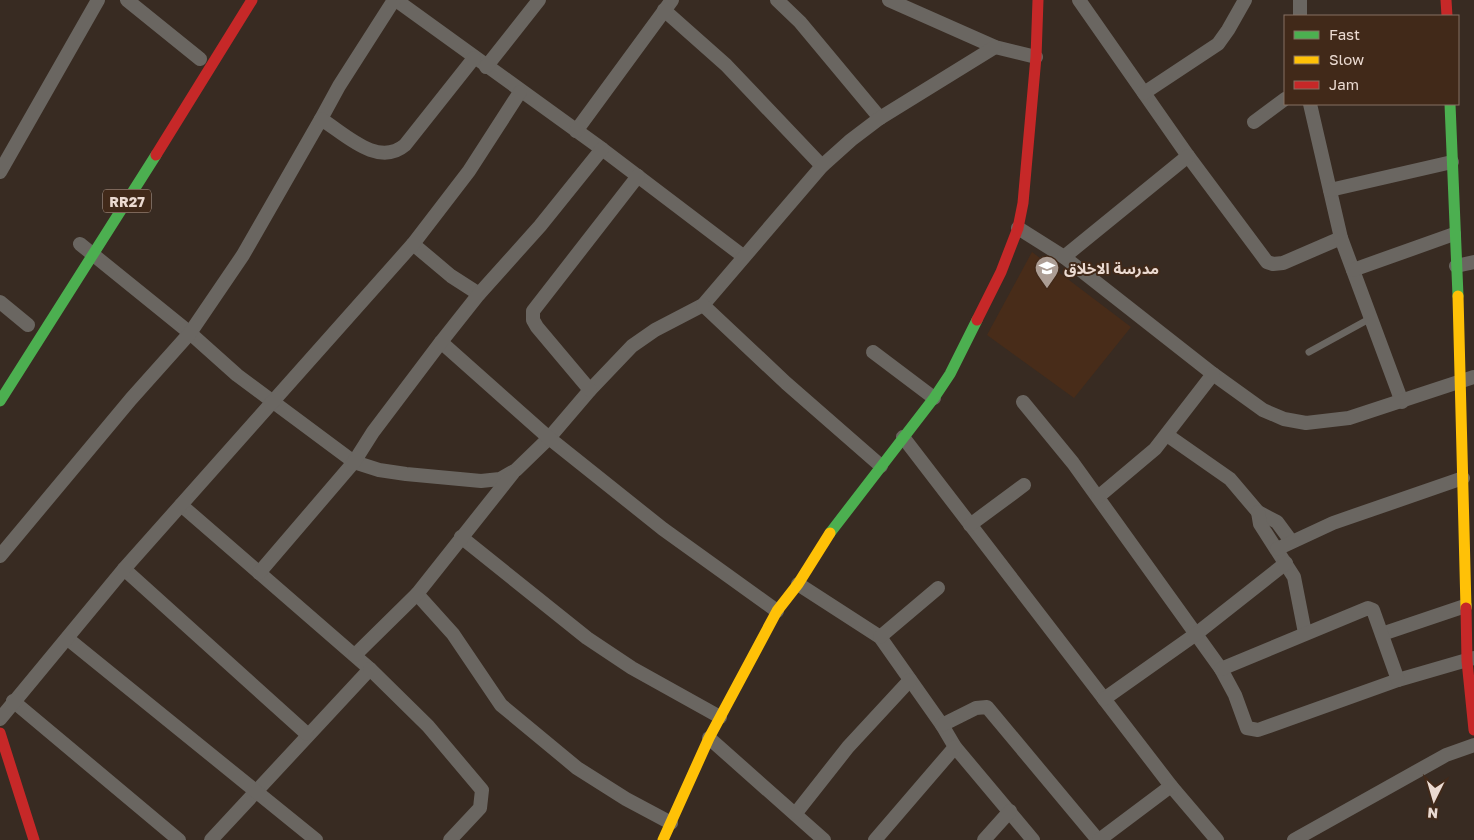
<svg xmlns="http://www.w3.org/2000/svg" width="1474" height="840" viewBox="0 0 1474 840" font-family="'Golos Text','Noto Sans Arabic',sans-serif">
<rect width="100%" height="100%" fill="#382b22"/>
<polygon fill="#482c19" points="1032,252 1131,327 1074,398 987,335"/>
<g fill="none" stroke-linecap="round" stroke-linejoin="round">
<polyline stroke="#6a6661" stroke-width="7" points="1309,352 1371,318"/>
<g stroke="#6a6661" stroke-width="14">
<polyline points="127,0 200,59"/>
<polyline points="396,0 602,149 743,256"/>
<polyline points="777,0 800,22 880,118"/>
<polyline points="889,0 995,47 1036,57"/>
<polyline points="1079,0 1188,156 1267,262 1273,264 1283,263 1341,238"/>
<polyline points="664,10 726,65 822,166"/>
<polyline points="1300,16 1300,0"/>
<polyline points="486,67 539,0"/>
<polyline points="1144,93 1218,44 1228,30 1245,0"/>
<polyline points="1310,104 1341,238 1402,402"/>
<polyline points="321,119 339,86 394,0"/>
<polyline points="1254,122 1285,99"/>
<polyline points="576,131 672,0"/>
<polyline points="0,172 98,0"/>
<polyline points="1330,190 1452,162"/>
<polyline points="1018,228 1064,257 1213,374 1263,410 1284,419 1306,423 1349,418 1474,377"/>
<polyline points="80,244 190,333 237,375 354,462 379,470 406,474 481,481 500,479 516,470 549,438 590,390 632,346 655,330 703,305 822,166 851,140 880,118 995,47"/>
<polyline points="413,244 451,276 479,294"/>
<polyline points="1064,257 1188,156"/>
<polyline points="1456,266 1474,262"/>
<polyline points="1353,270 1454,234"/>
<polyline points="0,302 28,325"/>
<polyline points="703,305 786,383 881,466"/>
<polyline points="441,342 549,438 663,529 777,611"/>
<polyline points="873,352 934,398"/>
<polyline points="590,390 537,327 533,320 533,311 638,176"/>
<polyline points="1023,402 1073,463 1221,669 1235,695 1247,728 1258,730 1398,680 1474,658"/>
<polyline points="1167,435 1230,479 1258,512 1277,522 1291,541"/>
<polyline points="903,437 1171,786 1217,840"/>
<polyline points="1098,497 1155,449 1213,374"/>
<polyline points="181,505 370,669 211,840"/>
<polyline points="1258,512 1260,524 1294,577 1305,633"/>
<polyline points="970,525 1024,485"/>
<polyline points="461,537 587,638 632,668 720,717"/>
<polyline points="1277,549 1333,523 1463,478"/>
<path d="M0,556L131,399L190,333L243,255L321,119C345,134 378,168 405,145L474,58"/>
<polyline points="124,569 307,734"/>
<polyline points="259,573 354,462 373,432 441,342 479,294 540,226 602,149"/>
<polyline points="798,584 880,637 942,725 955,747 1033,840"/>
<polyline points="417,594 453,634 501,705 577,768 626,799 671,823"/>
<polyline points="1382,634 1465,606"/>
<polyline points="880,637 938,588"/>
<polyline points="68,639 316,840"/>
<polyline points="355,655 417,594 513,473"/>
<polyline points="370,669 428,726 482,790 480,808 450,840"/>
<polyline points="1221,669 1368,608 1373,610 1398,680"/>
<polyline points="1104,699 1196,634 1286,563"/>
<polyline points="13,701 179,840"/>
<polyline points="0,719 124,569 413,244 469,171 520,92"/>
<polyline points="942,725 976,708 987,707 1098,840"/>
<polyline points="709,738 824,840"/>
<polyline points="796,813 848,747 910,680"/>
<polyline points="875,840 955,747"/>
<polyline points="984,840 1010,811"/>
<polyline points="1099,840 1171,786"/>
<polyline points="1294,840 1446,755 1474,745"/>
</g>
<g stroke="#4caf50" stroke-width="11">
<polyline points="1450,104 1458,296"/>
<polyline points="0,401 156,155"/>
<polyline points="830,533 934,398 950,374 977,320"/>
</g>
<g stroke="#ffc107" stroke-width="11">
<polyline points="1458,296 1466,608"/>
<polyline points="663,840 709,738 777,611 798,584 830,533"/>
</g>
<g stroke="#c62828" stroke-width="11">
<polyline points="1446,0 1447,16"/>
<polyline points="156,155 252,0"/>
<polyline points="977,320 1001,272 1018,228 1023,203 1036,57 1038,0"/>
<polyline points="1466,608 1467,661 1474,730"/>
<polyline points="0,733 34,840"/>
</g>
</g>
<defs>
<symbol id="school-pin" viewBox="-11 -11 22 30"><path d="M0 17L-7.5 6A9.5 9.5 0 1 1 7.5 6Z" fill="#ac9d94" stroke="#412919"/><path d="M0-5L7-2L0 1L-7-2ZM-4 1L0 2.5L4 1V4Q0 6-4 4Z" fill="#fff"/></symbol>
</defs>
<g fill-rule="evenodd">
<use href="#school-pin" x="1033" y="254" width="28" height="38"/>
</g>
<g text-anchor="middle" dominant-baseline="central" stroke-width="4" stroke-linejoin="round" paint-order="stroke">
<rect fill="#412919" stroke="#b8a59a" stroke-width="1" x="103" y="189.5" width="48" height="23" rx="4"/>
<g font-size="14" font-weight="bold" fill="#ebdad1">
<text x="127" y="201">RR27</text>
</g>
<g font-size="15" font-weight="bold" fill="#ebdad1" stroke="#412919" text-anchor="start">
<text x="1064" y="268">مدرسة الاخلاق</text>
</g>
</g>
<rect x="1284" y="15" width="175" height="90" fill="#412919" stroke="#857063"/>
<rect x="1294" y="31" width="25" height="8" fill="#4caf50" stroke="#857063"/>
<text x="1329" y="40" font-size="15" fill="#ebdad1">Fast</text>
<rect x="1294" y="56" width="25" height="8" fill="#ffc107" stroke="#857063"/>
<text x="1329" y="65" font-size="15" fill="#ebdad1">Slow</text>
<rect x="1294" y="81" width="25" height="8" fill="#c62828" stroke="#857063"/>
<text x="1329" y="90" font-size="15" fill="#ebdad1">Jam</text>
<g transform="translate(1434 800) rotate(185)" stroke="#412919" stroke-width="4" paint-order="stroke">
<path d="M0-4L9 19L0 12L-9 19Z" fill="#ebdad1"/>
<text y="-8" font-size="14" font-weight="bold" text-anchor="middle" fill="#ebdad1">N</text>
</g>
</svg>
